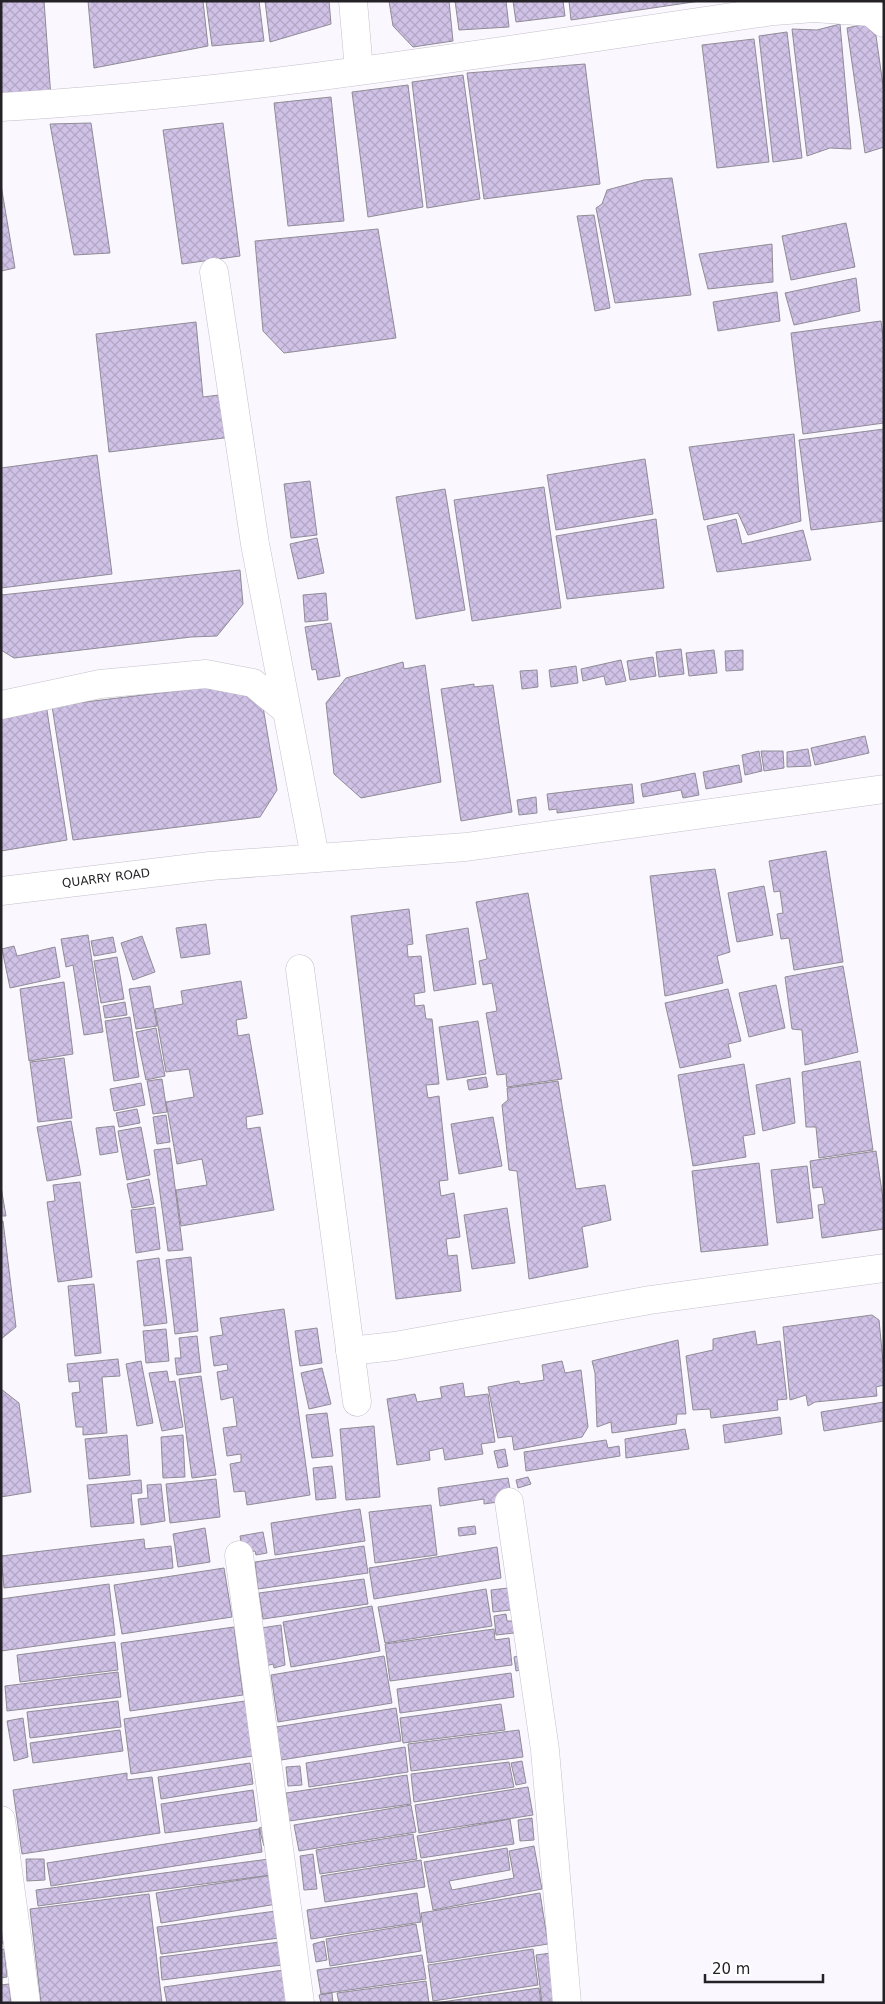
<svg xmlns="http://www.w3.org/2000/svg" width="885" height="2004" viewBox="0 0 885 2004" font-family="'DejaVu Sans',sans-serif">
<defs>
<pattern id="building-cross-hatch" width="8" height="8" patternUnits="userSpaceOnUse" patternTransform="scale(1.25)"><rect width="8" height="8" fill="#d0c1e6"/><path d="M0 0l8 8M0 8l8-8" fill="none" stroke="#b2a6c5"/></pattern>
</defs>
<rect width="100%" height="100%" fill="#faf7fe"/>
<g fill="url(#building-cross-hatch)" stroke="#908c96">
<polygon points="1,1 44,1 51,98 1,102"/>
<polygon points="88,1 203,1 208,46 94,68"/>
<polygon points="206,1 259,1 264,41 212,46"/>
<polygon points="265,1 329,1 331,24 270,42"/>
<polygon points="389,1 449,1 453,41 413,47 393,26"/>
<polygon points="455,1 506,1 509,27 459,30"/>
<polygon points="513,1 563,1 565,16 516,22"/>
<polygon points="569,1 700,1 571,20"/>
<polygon points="874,22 884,92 884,147 865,153 847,28"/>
<polygon points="840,24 851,149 830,148 807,156 792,29 817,30"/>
<polygon points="787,32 802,158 773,162 759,36"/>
<polygon points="754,39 769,162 717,168 702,45"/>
<polygon points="585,64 600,184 484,199 467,73"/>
<polygon points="463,75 480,199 427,208 412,82"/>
<polygon points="408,85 423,207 368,217 352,92"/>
<polygon points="331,97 344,221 288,226 274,103"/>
<polygon points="91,123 110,253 74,255 50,124"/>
<polygon points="223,123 240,256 182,264 163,130"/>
<polygon points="672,178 691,295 615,303 596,208 602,204 607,190 644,180"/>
<polygon points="1,185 15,268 1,271"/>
<polygon points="594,215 610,308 595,311 577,216"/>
<polygon points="846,223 855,267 791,280 782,236"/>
<polygon points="378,229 396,338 284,353 263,331 255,241"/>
<polygon points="772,244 773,282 708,289 699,254"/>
<polygon points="856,278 860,311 794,325 785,293"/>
<polygon points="777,292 780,321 718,331 713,302"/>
<polygon points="881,321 884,345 884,423 803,434 791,333"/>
<polygon points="196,322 203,397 227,394 232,437 109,452 96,334"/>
<polygon points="884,429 884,521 811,530 799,440"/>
<polygon points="794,434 801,521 748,535 738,513 704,520 689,447"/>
<polygon points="97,455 112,574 1,588 1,468"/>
<polygon points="645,459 653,514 556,530 547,475"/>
<polygon points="310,481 317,535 291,538 284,484"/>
<polygon points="544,487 561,608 472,621 454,500"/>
<polygon points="445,489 465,610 416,619 396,497"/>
<polygon points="656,519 664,588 567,599 556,536"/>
<polygon points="736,519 742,544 803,530 811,560 717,572 707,526"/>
<polygon points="317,538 324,573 298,579 290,544"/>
<polygon points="240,570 243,604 217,636 191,637 14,658 1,650 1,595"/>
<polygon points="326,593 328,620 305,622 303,595"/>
<polygon points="331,623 340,676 318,680 316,669 312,670 305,627"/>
<polygon points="681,649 684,674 659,677 656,652"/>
<polygon points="714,650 717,673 689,676 686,653"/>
<polygon points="743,650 743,670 726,671 725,651"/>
<polygon points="653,657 656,676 630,680 627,661"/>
<polygon points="621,660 626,681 606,685 604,676 583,681 581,669"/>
<polygon points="403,662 404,669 425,665 441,782 361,798 334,774 326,703 346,678"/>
<polygon points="576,666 578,683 551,687 549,670"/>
<polygon points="537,670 538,687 522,689 520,671"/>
<polygon points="234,684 263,707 277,790 260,817 73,840 52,706"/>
<polygon points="474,684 474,687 493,685 512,812 461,821 441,689"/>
<polygon points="46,704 67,840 1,851 1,712"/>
<polygon points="865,736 869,753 815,765 811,748"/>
<polygon points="808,749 811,766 787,767 787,752"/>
<polygon points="759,751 762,771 745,775 742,755"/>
<polygon points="761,751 783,751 784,768 764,771"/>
<polygon points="739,765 742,782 706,789 703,772"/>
<polygon points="695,773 699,795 683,798 681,790 643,797 641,784"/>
<polygon points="632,784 634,803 557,813 557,809 549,810 547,794"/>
<polygon points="536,797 537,813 519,815 517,800"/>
<polygon points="826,851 843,962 794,970 789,938 781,939 777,914 783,913 780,891 774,892 769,861"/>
<polygon points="715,869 730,952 717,956 723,983 665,996 650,876"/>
<polygon points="764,886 773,935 737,942 728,893"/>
<polygon points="528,893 562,1079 507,1087 506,1074 497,1075 486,1013 497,1011 492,983 483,985 479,961 487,959 476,902"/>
<polygon points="409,909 413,944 407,945 408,957 421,956 425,992 414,994 415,1006 424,1005 426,1019 432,1019 439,1084 426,1085 428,1098 439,1096 448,1180 439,1181 441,1196 454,1193 460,1237 446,1239 448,1256 457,1255 461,1291 396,1299 351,916"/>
<polygon points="206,924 210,954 181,958 176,928"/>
<polygon points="468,928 476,984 434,991 426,935"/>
<polygon points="88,935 103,1032 84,1035 73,965 66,967 61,939"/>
<polygon points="142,936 155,972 133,980 121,943"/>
<polygon points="113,937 116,952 94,956 91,941"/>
<polygon points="14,946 17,956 55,947 60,977 10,988 2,949"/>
<polygon points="117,957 124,999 101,1003 94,961"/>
<polygon points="843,966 858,1052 805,1065 802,1030 792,1029 785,977"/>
<polygon points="241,981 247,1018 236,1020 238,1036 249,1034 263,1114 246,1117 247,1129 260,1127 274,1210 181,1226 176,1190 207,1185 202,1159 177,1164 166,1102 194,1097 189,1069 166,1072 155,1009 183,1004 181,991"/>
<polygon points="64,982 73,1054 29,1061 20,989"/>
<polygon points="776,985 785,1028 749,1037 739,993"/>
<polygon points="150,986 157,1026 136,1029 129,989"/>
<polygon points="728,989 741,1041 728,1044 731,1057 680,1068 665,1003"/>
<polygon points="125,1002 127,1015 105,1018 103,1006"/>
<polygon points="130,1017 139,1077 114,1081 105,1021"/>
<polygon points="478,1021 486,1074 447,1080 439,1027"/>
<polygon points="156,1028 165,1076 146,1080 136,1032"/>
<polygon points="64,1058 72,1118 38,1122 30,1062"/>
<polygon points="860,1061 873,1150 819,1158 816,1127 806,1127 802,1072"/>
<polygon points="744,1064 755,1134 743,1136 746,1157 693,1166 678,1075"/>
<polygon points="486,1077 488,1087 469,1090 467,1080"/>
<polygon points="790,1078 795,1123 763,1131 756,1085"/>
<polygon points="162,1079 167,1112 153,1114 147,1081"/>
<polygon points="558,1081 576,1189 605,1185 611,1220 582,1227 588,1267 529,1279 517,1171 509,1170 502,1105 508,1100 507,1088"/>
<polygon points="141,1083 145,1105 114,1111 110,1089"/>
<polygon points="137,1109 140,1123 119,1127 116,1113"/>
<polygon points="166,1115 170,1142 157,1144 153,1117"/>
<polygon points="493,1117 502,1166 459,1174 451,1124"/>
<polygon points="71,1121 81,1175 47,1181 37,1127"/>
<polygon points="114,1126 118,1152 100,1155 96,1128"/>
<polygon points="141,1127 150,1175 127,1180 118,1131"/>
<polygon points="170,1148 183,1250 168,1251 154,1150"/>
<polygon points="876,1151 884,1206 884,1229 822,1238 818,1205 825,1204 822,1187 813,1188 810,1161"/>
<polygon points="759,1163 768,1245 701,1252 692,1171"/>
<polygon points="807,1166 813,1218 777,1223 771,1170"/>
<polygon points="149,1179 154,1204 132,1208 127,1184"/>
<polygon points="80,1182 92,1277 58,1282 47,1202 55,1201 53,1185"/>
<polygon points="1,1187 6,1216 1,1216"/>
<polygon points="155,1207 160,1249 136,1253 131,1210"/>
<polygon points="507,1208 515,1263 472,1269 464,1215"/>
<polygon points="1,1221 3,1221 16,1327 1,1339"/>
<polygon points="191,1257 198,1331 175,1334 166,1260"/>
<polygon points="159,1258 167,1323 144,1326 137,1261"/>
<polygon points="94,1284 101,1353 75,1356 68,1286"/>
<polygon points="284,1309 310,1495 247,1505 245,1491 234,1492 230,1464 241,1462 241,1454 227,1456 223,1428 237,1426 233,1397 221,1400 217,1372 228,1370 227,1364 214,1366 210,1337 223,1335 220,1318"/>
<polygon points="872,1315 879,1320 884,1372 884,1385 876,1387 877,1396 815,1402 808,1406 806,1395 790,1400 783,1327"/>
<polygon points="317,1328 322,1363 300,1366 295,1331"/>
<polygon points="166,1329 169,1361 146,1363 143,1331"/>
<polygon points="755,1331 757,1345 780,1341 787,1399 777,1400 778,1410 711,1418 710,1409 693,1410 686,1356 713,1350 713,1339"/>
<polygon points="197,1336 201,1372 177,1375 175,1358 181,1358 179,1338"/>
<polygon points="678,1340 686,1414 677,1414 676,1424 612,1433 611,1422 597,1427 595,1373 592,1361"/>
<polygon points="118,1359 120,1376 102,1377 107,1433 83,1435 83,1427 76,1427 72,1393 80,1392 79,1381 69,1382 67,1364"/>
<polygon points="141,1361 153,1423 137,1426 126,1364"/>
<polygon points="562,1361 565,1373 581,1370 588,1427 582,1437 514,1450 512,1436 498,1438 488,1387 519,1381 520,1384 544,1380 542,1365"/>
<polygon points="322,1368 331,1404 309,1409 301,1373"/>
<polygon points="167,1371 169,1382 175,1381 183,1427 162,1431 149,1373"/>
<polygon points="201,1376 216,1475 192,1478 179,1379"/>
<polygon points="463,1383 465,1397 488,1394 495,1442 481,1444 483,1454 445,1460 443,1448 429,1451 430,1460 397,1465 387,1399 415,1394 417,1402 442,1398 440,1387"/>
<polygon points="1,1389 19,1403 31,1492 1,1497"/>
<polygon points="884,1402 884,1421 824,1431 821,1412"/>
<polygon points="327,1413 333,1456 312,1458 306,1415"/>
<polygon points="780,1417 782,1434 725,1443 723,1425"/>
<polygon points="374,1426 380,1497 346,1500 340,1429"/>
<polygon points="685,1429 689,1449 626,1458 625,1439"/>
<polygon points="127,1435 130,1475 89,1479 85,1439"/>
<polygon points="183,1435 185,1477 163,1478 161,1437"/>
<polygon points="606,1440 608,1448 619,1446 620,1456 526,1471 524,1452"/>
<polygon points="505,1449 508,1466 498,1468 494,1451"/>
<polygon points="332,1466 336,1498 316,1500 313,1468"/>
<polygon points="528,1477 531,1484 518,1488 516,1480"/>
<polygon points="508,1478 512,1500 484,1504 484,1499 440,1506 438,1488"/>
<polygon points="216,1479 220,1517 170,1523 166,1484"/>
<polygon points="141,1480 142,1493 131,1494 134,1523 91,1527 87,1485"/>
<polygon points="161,1484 165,1521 141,1525 138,1499 148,1498 147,1485"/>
<polygon points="431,1505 437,1555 375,1563 369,1512"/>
<polygon points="360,1509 365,1541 275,1555 271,1523"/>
<polygon points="475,1526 476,1534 459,1536 458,1528"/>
<polygon points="205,1528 210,1562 178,1567 173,1534"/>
<polygon points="263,1532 267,1553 256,1555 255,1551 243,1553 240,1536"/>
<polygon points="144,1539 145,1549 171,1546 173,1568 4,1588 1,1556"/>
<polygon points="364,1546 368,1573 258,1589 255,1562"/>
<polygon points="497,1547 501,1578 374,1599 369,1568"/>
<polygon points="224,1568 232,1617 122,1634 114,1585"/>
<polygon points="364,1579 368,1604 263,1619 259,1593"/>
<polygon points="109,1584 115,1635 1,1651 1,1599"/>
<polygon points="517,1587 519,1609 493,1612 491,1590"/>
<polygon points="486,1589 492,1626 385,1643 378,1607"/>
<polygon points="372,1606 380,1651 291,1667 283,1622"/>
<polygon points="506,1614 507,1621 513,1621 514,1633 496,1635 494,1616"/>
<polygon points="281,1625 285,1665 274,1668 273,1664 262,1667 254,1629"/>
<polygon points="234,1627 243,1695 130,1711 121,1643"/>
<polygon points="494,1629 495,1640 509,1638 512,1665 390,1681 385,1644"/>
<polygon points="115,1642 118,1670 20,1682 17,1655"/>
<polygon points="523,1655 525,1669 516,1671 514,1657"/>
<polygon points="384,1656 392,1703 278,1722 271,1675"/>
<polygon points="118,1672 121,1697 7,1711 5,1686"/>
<polygon points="511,1673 514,1697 400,1713 397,1689"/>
<polygon points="118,1701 121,1727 30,1738 27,1712"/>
<polygon points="245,1701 253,1756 131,1774 124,1719"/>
<polygon points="501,1704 505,1730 403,1743 400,1718"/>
<polygon points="396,1708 401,1741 281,1760 276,1727"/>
<polygon points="23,1718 28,1757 14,1761 7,1721"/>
<polygon points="120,1730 123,1751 33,1763 30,1743"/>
<polygon points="519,1730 523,1757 411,1771 408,1744"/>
<polygon points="405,1747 408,1772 309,1787 306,1763"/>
<polygon points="522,1761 526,1783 516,1785 511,1763"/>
<polygon points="509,1762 514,1787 414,1802 411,1774"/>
<polygon points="250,1763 253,1784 161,1799 158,1777"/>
<polygon points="300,1766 302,1785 288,1786 286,1767"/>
<polygon points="127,1773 127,1780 152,1777 160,1833 22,1854 13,1790"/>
<polygon points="407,1775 411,1804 289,1821 286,1793"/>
<polygon points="528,1787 533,1815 419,1833 415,1805"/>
<polygon points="253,1790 257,1821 165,1833 161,1804"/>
<polygon points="411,1805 416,1832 299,1851 294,1825"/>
<polygon points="532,1818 534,1840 520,1841 518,1820"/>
<polygon points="510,1819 514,1844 421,1858 417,1836"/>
<polygon points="269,1826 273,1844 264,1846 259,1828"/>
<polygon points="259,1829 262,1852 51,1886 47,1863"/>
<polygon points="413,1834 417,1859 320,1874 316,1850"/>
<polygon points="534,1846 542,1889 433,1910 424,1862 507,1848 510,1870 449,1881 452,1890 514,1878 509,1851"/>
<polygon points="313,1854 317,1889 304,1890 300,1856"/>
<polygon points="26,1859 44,1859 45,1880 27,1881"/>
<polygon points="269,1859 271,1875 38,1906 36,1890"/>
<polygon points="421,1860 425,1887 325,1902 321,1876"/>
<polygon points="273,1875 277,1904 161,1923 156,1893"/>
<polygon points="417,1893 421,1922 311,1939 307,1910"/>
<polygon points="540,1893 548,1944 428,1963 421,1913"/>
<polygon points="149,1894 162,2003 41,2003 30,1909"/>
<polygon points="276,1911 279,1938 161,1954 157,1927"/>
<polygon points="1,1917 6,1943 1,1943"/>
<polygon points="416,1924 421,1951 330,1966 326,1939"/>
<polygon points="324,1941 327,1960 316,1962 313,1944"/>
<polygon points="280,1942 282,1965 162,1980 160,1957"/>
<polygon points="4,1949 7,1977 1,1978 1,1950"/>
<polygon points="533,1949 538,1985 433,2001 428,1965"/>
<polygon points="551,1953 558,2003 542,2003 536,1955"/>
<polygon points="422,1955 426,1979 321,1994 317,1970"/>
<polygon points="284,1970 289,2003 167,2003 164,1987"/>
<polygon points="426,1981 429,2003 339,2003 337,1993"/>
<polygon points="9,1984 11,2003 1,2003 1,1985"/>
<polygon points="539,1988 541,2003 435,2003"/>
<polygon points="332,1993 333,2003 321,2003 319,1995"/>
</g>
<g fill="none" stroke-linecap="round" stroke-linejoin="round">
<defs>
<g id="minor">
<polyline points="353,1 359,70"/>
<path d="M1,107C260,92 517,48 774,11L814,8L871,12L884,23"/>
<polyline points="214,272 255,544 315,857"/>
<polyline points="1,705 100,684 206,674 253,683 286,710"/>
<polyline points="1,891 210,866 466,847 884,789"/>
<polyline points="300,969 357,1402"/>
<polyline points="350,1351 395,1346 650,1300 884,1268"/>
<polyline points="509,1502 545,1750 567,2003"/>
<polyline points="239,1555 300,2003"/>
<polyline points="1,1820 26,2003"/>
</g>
</defs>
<use href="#minor" stroke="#c5c0cb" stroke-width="29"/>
<use href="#minor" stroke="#fff" stroke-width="28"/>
</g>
<g text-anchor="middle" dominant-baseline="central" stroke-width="4" stroke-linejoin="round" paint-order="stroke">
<g font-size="12" fill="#242226" stroke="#fff">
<text transform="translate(106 878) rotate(-7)">QUARRY ROAD</text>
</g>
</g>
<rect width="885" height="2004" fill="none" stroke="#242226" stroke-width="5"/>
<path d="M705 1974v8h118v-8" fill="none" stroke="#242226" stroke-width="2.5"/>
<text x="712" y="1974" font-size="15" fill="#242226" stroke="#ffffff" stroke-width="4" paint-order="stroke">20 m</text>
</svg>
